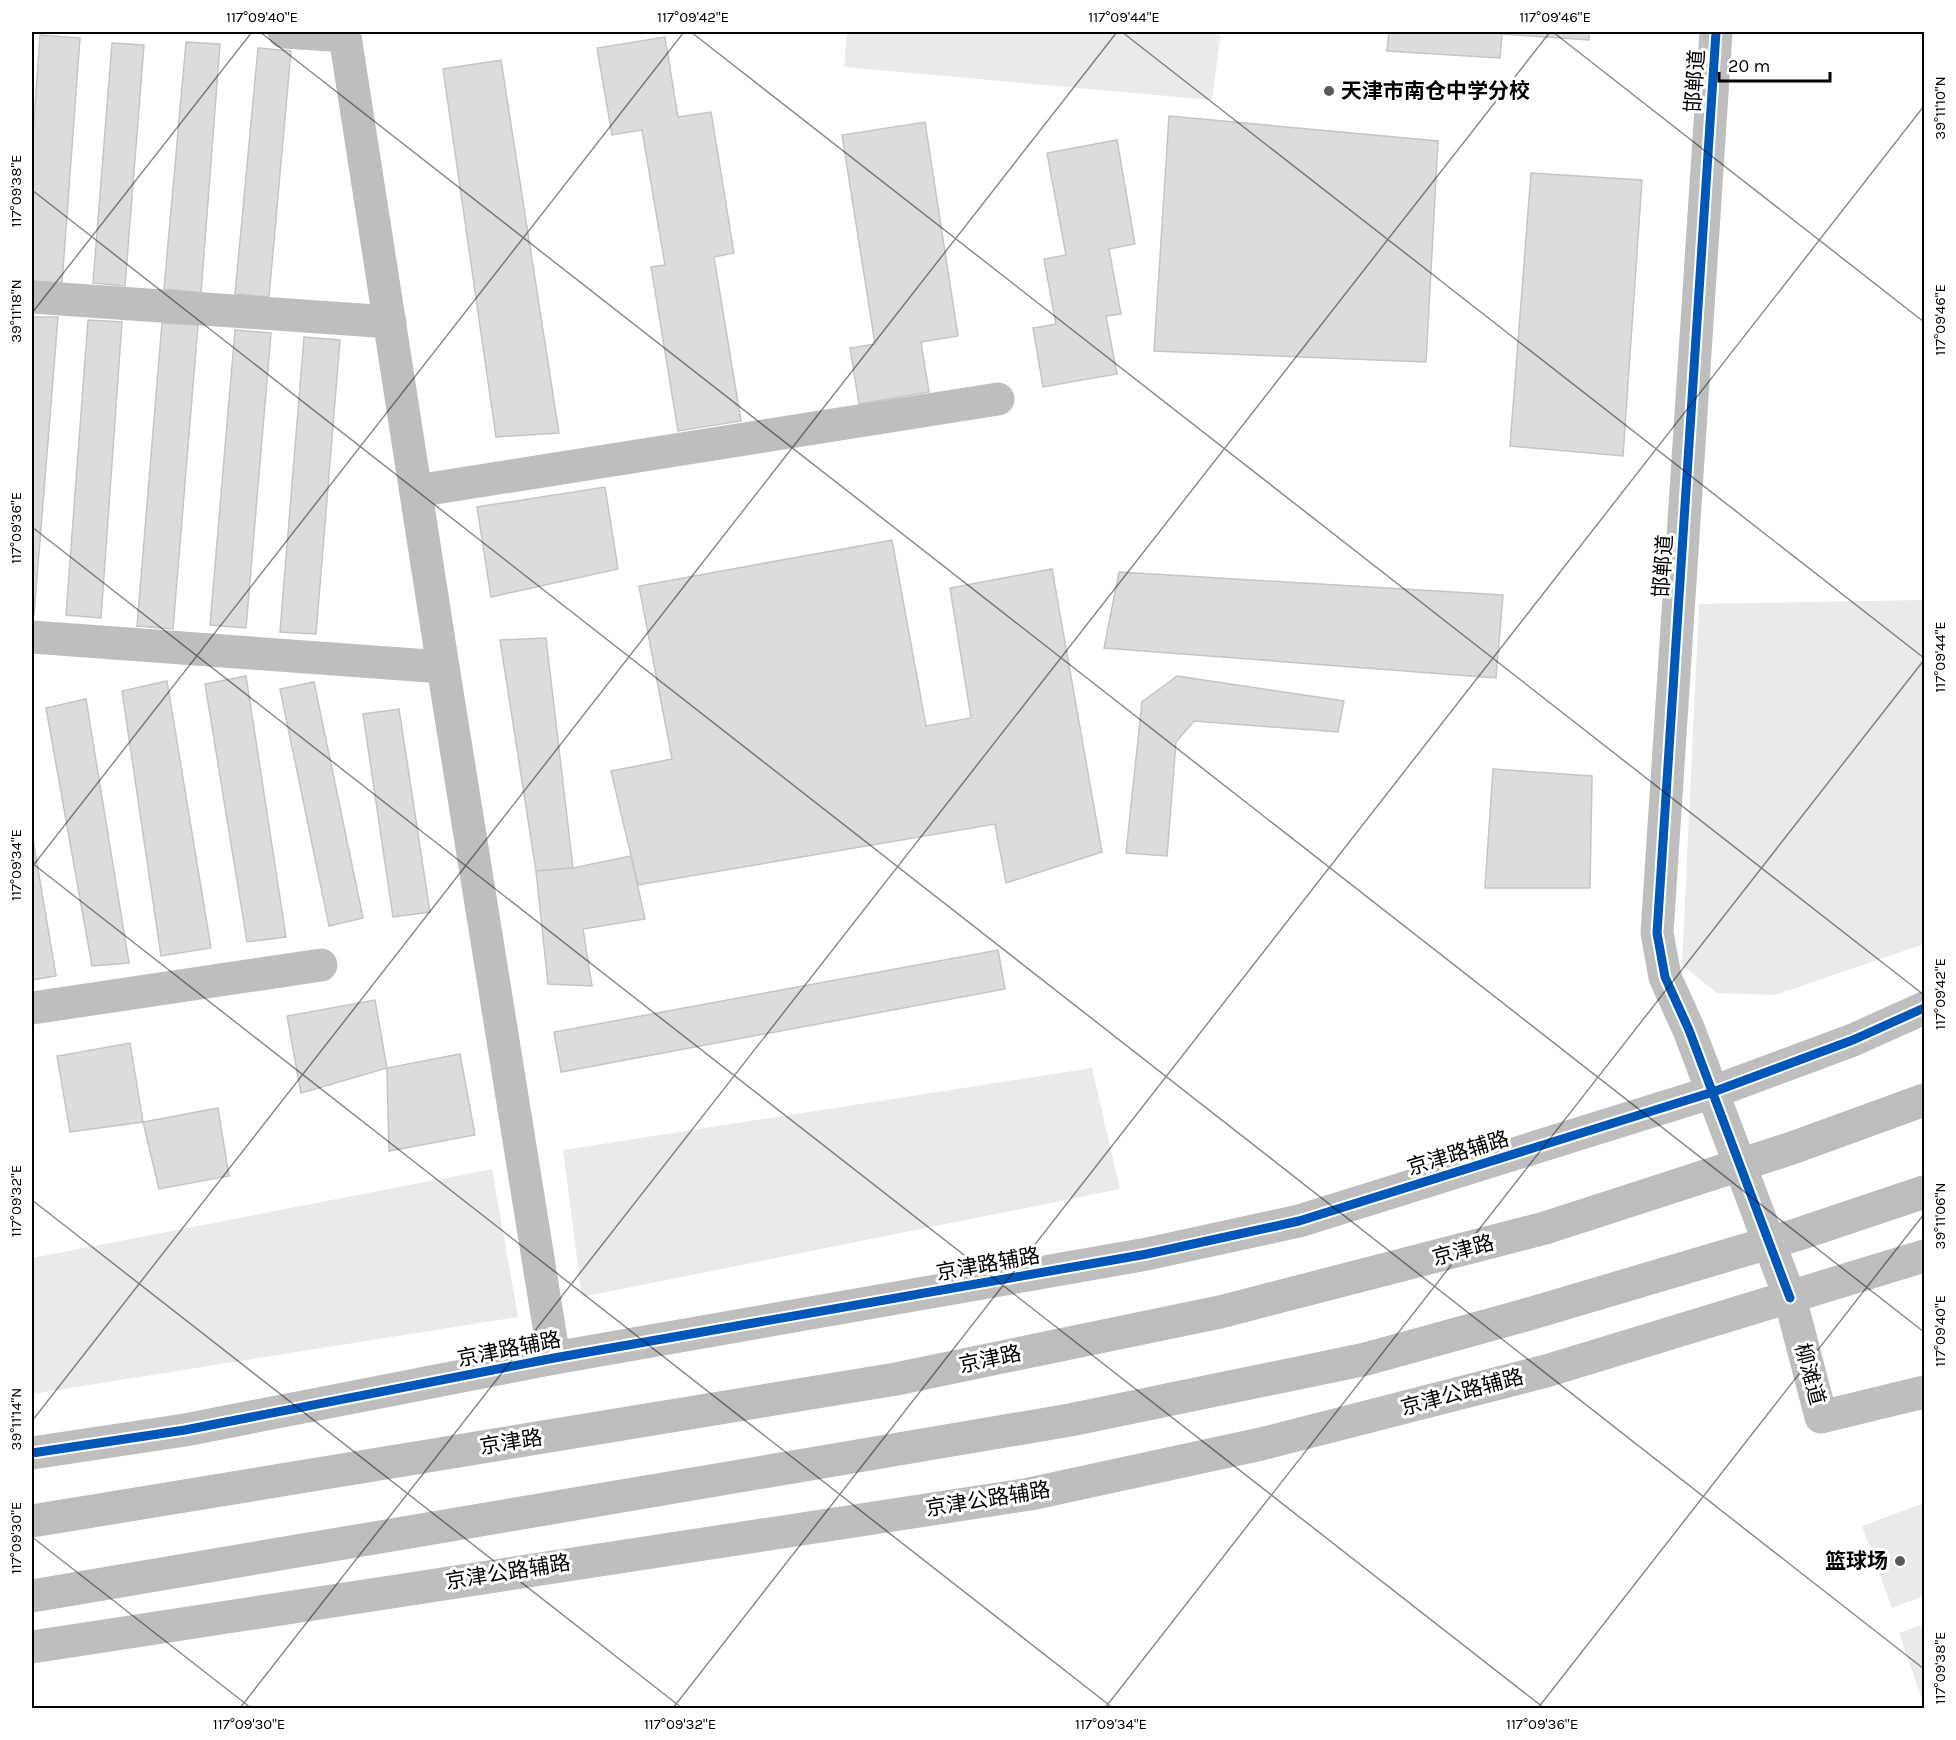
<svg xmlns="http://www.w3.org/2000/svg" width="1956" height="1740" viewBox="0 0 1956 1740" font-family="Karla,'Noto Sans SC',sans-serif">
<rect width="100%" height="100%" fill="#fff"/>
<g fill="#eaeaea">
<polygon points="847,32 1221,32 1212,100 844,67"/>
<polygon points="1924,600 1924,944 1775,995 1717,993 1682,965 1699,604"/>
<polygon points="1092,1068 1120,1189 582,1297 563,1150"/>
<polygon points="492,1169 518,1317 32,1394 32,1258"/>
<polygon points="1924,1503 1924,1596 1892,1608 1862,1526"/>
<polygon points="1924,1624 1924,1705 1899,1633"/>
</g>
<g fill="#dcdcdc" stroke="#c5c5c5" stroke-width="1.5">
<polygon points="1389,32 1589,32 1589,40 1502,34 1500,58 1387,51"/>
<polygon points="40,35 80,38 62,283 32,281 32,148"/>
<polygon points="665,37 678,117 711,112 734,253 714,257 741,421 678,431 651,267 665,265 642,130 612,135 597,48"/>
<polygon points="186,42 220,44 201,293 164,289"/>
<polygon points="112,43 144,45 125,286 93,283"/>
<polygon points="258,48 291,51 269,297 235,294"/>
<polygon points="501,60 559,433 496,437 443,69"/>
<polygon points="1169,116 1438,141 1426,362 1154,351"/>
<polygon points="925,122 958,336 921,342 929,392 859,404 850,348 875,344 842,135"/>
<polygon points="1117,140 1135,244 1109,249 1121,314 1106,316 1117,374 1043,387 1033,328 1056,324 1044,259 1066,255 1047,153"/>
<polygon points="1531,173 1642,180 1623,456 1510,446"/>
<polygon points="32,317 58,317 34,615 32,615"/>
<polygon points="88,320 122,322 101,618 66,615"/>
<polygon points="162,323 198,325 173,629 137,626"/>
<polygon points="235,330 271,333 246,628 210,625"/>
<polygon points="304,337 340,340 316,634 280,632"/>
<polygon points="605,487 618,569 491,597 477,507"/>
<polygon points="892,540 926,726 971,718 950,588 1052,569 1102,852 1006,883 995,824 638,885 611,771 672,759 639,586"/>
<polygon points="1119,572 1503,595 1496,678 1104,648"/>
<polygon points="546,638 573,868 536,871 500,640"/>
<polygon points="246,676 286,937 247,942 205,684"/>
<polygon points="1177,676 1344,701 1338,732 1194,721 1176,742 1167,856 1126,853 1142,702"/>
<polygon points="167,681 211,948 161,956 122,691"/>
<polygon points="314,682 363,918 329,926 280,689"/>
<polygon points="86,699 129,963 92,966 46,708"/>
<polygon points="399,709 430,912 393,917 363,714"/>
<polygon points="1493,769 1592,776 1590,888 1485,888"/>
<polygon points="32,833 56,976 32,980"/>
<polygon points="631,856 645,919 583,929 592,986 548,984 536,871 573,868"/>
<polygon points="998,950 1005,989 561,1072 554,1032"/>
<polygon points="375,1000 387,1068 301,1093 287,1016"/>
<polygon points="130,1043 143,1122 70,1132 57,1056"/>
<polygon points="460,1054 475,1135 389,1151 387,1068"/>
<polygon points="218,1108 229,1176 159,1189 143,1122"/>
</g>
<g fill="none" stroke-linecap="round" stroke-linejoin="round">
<g stroke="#bebebe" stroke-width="33">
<polyline points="284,32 345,36 443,667 554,1358"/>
<polyline points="1716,32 1657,933 1665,977 1689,1030 1790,1298 1821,1417 1924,1392"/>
<polyline points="32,297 390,322"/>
<polyline points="416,491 998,399"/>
<polyline points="32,637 443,667"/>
<polyline points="32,1008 321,965"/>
<polyline points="32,1453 185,1430 554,1358 1147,1254 1299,1221 1713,1092 1853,1040 1924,1008"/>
<polyline points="32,1647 1030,1494 1261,1444 1546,1371 1924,1256"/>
</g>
<g stroke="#bdbdbd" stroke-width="33">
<polyline points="32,1521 896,1379 1220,1312 1545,1228 1792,1148 1924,1100"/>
<polyline points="32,1596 1070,1420 1366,1359 1522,1316 1799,1234 1924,1192"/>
</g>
<defs>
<g id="cycleway">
<polyline points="1716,32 1657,933 1665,977 1689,1030 1790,1298"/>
<polyline points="32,1453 185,1430 554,1358 1147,1254 1299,1221 1713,1092 1853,1040 1924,1008"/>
</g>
</defs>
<use href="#cycleway" stroke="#fff" stroke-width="13"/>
<use href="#cycleway" stroke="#0057b8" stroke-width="9"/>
</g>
<path fill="none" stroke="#000" stroke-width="1.5" stroke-opacity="0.45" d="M260,32L1924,1332M691,32L1924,995M1122,32L1924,658M1553,32L1924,322M32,190L1924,1669M32,313L252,32M32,527L1544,1708M32,863L1113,1708M32,867L684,32M32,1200L682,1708M32,1421L1117,32M32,1537L251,1708M240,1708L1550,32M673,1708L1924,106M1105,1708L1924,660M1538,1708L1924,1214"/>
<g fill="#595959" stroke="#fff" stroke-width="2">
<circle cx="1329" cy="91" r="6"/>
<circle cx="1900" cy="1561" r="6"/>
</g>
<g text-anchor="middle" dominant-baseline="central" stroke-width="6" stroke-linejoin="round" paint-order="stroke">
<g font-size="21" fill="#000" stroke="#fff">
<text transform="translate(1695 81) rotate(-86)">邯郸道</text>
<text transform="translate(1663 566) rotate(-86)">邯郸道</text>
<text transform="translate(1458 1153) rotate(-17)">京津路辅路</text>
<text transform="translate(1463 1250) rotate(-15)">京津路</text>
<text transform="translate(988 1264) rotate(-10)">京津路辅路</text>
<text transform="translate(509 1349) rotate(-11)">京津路辅路</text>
<text transform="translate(990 1359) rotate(-12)">京津路</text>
<text transform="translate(1810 1374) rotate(75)">柳滩道</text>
<text transform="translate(1462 1392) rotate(-15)">京津公路辅路</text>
<text transform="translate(511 1442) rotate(-9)">京津路</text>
<text transform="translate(988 1499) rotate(-9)">京津公路辅路</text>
<text transform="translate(508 1572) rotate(-9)">京津公路辅路</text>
</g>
<g font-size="21" font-weight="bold" fill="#000" stroke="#fff" text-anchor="start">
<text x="1341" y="91">天津市南仓中学分校</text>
<text x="1888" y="1561" text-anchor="end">篮球场</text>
</g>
</g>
<rect width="1956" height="1740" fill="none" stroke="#ffffff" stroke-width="66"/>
<path d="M1719 72v9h111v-9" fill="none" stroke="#000000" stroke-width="3"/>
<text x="1728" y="72" font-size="18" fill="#000000" stroke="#ffffff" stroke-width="4.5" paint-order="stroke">20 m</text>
<rect x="33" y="33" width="1890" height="1674" fill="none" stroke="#000" stroke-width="2"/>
<g font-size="15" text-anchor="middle" fill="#000">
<text x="262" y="22">117°09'40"E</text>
<text x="693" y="22">117°09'42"E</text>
<text x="1124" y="22">117°09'44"E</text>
<text x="1555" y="22">117°09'46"E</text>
<text transform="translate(1940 108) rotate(-90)" y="5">39°11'10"N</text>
<text transform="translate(16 191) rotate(-90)" y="5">117°09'38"E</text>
<text transform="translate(16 311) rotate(-90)" y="5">39°11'18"N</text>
<text transform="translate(1940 320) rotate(-90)" y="5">117°09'46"E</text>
<text transform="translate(16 528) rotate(-90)" y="5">117°09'36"E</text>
<text transform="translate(1940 657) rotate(-90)" y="5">117°09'44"E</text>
<text transform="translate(16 865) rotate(-90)" y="5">117°09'34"E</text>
<text transform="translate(1940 994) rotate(-90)" y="5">117°09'42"E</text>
<text transform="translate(16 1201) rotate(-90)" y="5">117°09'32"E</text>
<text transform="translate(1940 1216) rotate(-90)" y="5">39°11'06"N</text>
<text transform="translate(1940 1331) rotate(-90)" y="5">117°09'40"E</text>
<text transform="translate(16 1419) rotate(-90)" y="5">39°11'14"N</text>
<text transform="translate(16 1538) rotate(-90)" y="5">117°09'30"E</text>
<text transform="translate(1940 1668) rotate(-90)" y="5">117°09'38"E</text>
<text x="249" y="1729">117°09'30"E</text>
<text x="680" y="1729">117°09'32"E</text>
<text x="1111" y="1729">117°09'34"E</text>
<text x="1542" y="1729">117°09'36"E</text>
</g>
</svg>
